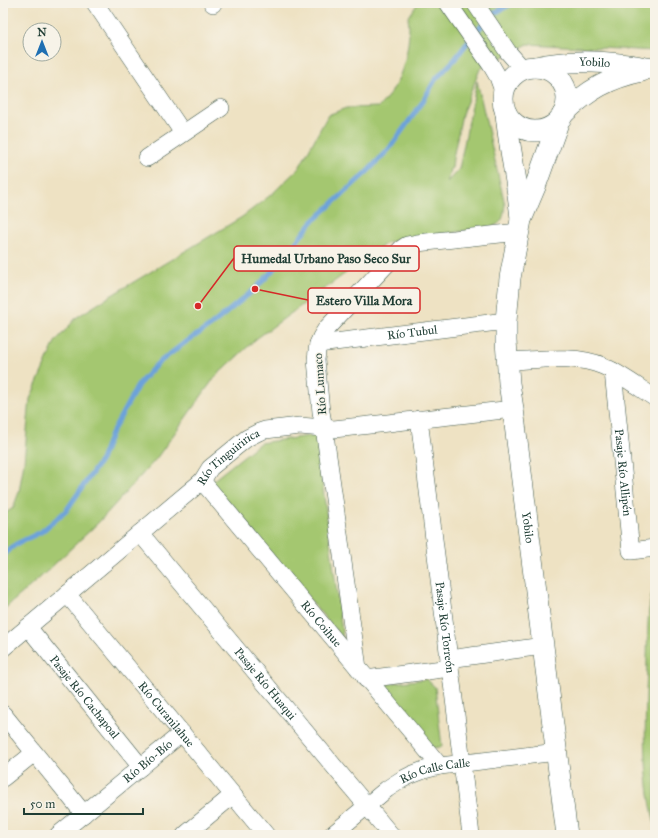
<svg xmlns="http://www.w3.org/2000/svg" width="658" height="838" viewBox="0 0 658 838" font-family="'IM FELL Great Primer',serif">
<rect width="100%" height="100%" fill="#f7f3e8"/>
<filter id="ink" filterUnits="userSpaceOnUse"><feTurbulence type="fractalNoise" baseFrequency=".025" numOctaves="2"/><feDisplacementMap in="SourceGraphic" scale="8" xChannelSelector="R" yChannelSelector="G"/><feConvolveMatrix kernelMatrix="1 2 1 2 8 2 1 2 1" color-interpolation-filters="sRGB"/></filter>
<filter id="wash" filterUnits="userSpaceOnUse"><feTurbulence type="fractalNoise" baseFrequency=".012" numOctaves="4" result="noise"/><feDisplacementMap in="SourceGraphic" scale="16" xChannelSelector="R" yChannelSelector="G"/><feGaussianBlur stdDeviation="0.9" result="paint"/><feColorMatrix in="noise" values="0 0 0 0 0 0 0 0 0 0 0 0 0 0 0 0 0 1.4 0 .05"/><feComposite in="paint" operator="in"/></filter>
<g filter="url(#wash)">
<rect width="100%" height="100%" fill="#eee2c3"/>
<g fill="#a4c770" stroke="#628252">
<path d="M418,3H655V51L528,44L483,67L480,69L462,114L453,158L452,168L450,169L448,179L447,182L459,169L477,81L505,205C503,217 504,223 491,227L388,242L256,339L215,377L156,459L99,522L43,575L3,610V515L13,508L19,492L24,462L30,399L55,342L77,317L112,295L242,217L272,194L299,168L328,115L346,108L379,107C382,103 386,99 389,95C403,77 412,41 408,18Z"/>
<polygon points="316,435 343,639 211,482 260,443"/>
<path d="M655,584V824C641,770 646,714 647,660C648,636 646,607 655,584Z"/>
<polygon points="426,679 435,687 442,747 429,748 385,696 385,684"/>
</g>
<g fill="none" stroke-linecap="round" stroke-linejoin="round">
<polyline stroke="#6ca2da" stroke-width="5" points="3,555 16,544 41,532 66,511 101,460 111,434 138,385 157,364 183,344 210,326 255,289 278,265 312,222 367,172 389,149 422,103 435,80 455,59 471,38 491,15 513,3"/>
</g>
</g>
<g filter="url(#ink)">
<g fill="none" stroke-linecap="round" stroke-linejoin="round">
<defs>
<g id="minor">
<polyline points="95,3 183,133"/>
<polyline points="212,3 213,4"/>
<polyline points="448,3 491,65 498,77 503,91"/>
<polyline points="475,3 508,52 523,69"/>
<polyline points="147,158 221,108"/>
<path id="s1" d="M318,344L506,321"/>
<path d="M508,361C537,360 576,354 603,366C621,374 638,387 655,398"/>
<path id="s2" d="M613,371L631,551L655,548"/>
<path id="s3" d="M419,419L471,835"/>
<path id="s4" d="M202,481L440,766"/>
<path id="s5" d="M140,533L391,835"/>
<path id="s6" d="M67,594L266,835"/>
<path id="s7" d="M28,627L141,767"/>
<path id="s8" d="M3,648L202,481L210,468L247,438L259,432L265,430L300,426L334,429L513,409"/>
<polyline points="449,659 543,646"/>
<polyline points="358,668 324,428 321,412 316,360 317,351 318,344 321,337 326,329 401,249 407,245 417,243 518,232"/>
<polyline points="366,679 450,668"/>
<polyline points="3,714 84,814"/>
<polyline points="3,778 34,753"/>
<path id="s9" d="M58,835L182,733"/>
<polyline points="185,835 233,795"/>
<path id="s10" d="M332,835L387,789L401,780L411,775L424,770L440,766L557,752"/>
</g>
<g id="major">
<circle cx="535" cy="99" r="32"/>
<path id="s11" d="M536,67C567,60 595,61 627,65C636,66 646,68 655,69"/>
<path d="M506,113C509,149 518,184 521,219"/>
<path d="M563,114C588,90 609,78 642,71"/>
<path id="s12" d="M559,120L535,187L521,220L510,278L506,321V341L509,383L513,409L567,835"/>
</g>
</defs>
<use href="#minor" stroke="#3e5649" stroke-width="18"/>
<use href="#major" stroke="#3e5649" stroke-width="22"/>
<use href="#minor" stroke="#fff" stroke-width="17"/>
<use href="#major" stroke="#fff" stroke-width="21"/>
</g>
</g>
<g text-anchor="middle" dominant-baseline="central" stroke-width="3" stroke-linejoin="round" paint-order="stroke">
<g font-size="12" fill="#1f3d34" stroke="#f7f3e8">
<text stroke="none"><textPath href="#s11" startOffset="59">Yobilo</textPath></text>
<text stroke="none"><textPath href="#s1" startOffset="95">Río Tubul</textPath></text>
<text transform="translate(320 384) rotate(-94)">Río Lumaco</text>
<text stroke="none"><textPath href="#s8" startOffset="296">Río Tinguiririca</textPath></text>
<text stroke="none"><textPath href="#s2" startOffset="102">Pasaje Río Allipén</textPath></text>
<text stroke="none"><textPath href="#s12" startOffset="417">Yobilo</textPath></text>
<text stroke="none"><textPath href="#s4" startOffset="186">Río Coihue</textPath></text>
<text stroke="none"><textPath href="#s3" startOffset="210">Pasaje Río Torreón</textPath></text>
<text stroke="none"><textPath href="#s5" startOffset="196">Pasaje Río Huaqui</textPath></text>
<text stroke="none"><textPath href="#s7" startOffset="90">Pasaje Río Cachapoal</textPath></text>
<text stroke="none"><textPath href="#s6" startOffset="156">Río Curanilahue</textPath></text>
<text stroke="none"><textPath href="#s9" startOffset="116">Río Bío-Bío</textPath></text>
<text stroke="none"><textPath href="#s10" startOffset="124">Río Calle Calle</textPath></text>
</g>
</g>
<path fill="none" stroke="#d62828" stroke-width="1.5" d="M198 306L234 258M255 289L308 300"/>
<g fill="#d62828" stroke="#f7f3e8" stroke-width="1.5">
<circle cx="198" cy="306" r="4"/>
<circle cx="255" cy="289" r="4"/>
</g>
<g fill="#f7f3e8" stroke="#d62828" stroke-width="1.5">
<rect x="234" y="246" width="185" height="25" rx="4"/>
<rect x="308" y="288" width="112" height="25" rx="4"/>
</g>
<g font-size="13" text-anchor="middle" font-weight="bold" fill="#1f3d34">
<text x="326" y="263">Humedal Urbano Paso Seco Sur</text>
<text x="364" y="305">Estero Villa Mora</text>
</g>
<rect width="658" height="838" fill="none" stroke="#f7f3e8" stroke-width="16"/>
<g transform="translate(42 42)"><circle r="19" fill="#f7f3e8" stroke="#a1aaa0"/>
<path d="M0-3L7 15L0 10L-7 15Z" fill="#1f6fb2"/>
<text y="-6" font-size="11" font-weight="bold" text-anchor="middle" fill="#1f3d34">N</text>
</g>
<path d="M24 808v6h119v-6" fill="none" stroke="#1f3d34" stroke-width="2"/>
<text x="30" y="808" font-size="12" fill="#1f3d34" stroke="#f7f3e8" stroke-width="3" paint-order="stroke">50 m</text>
</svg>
